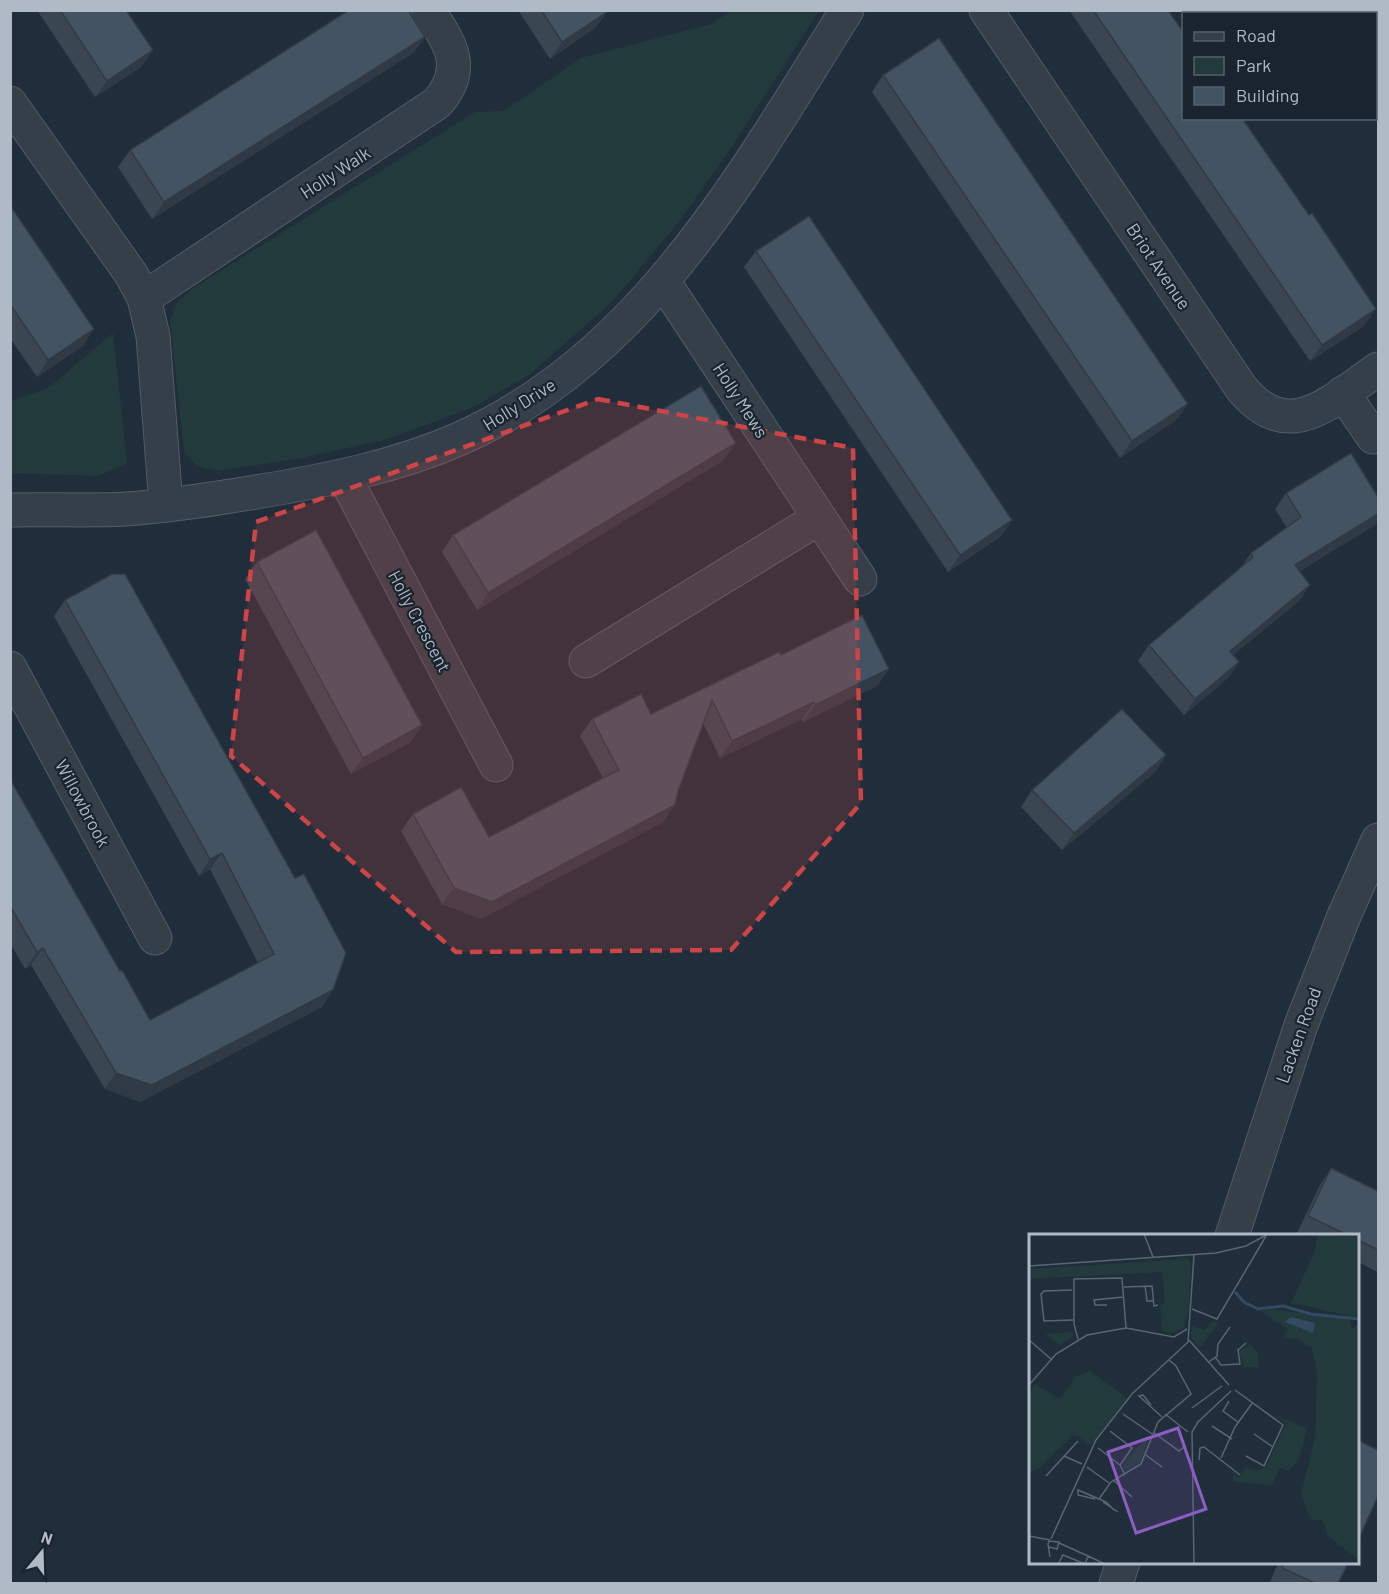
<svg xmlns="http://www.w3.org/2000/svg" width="1389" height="1594" viewBox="0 0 1389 1594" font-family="Barlow,sans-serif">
<rect width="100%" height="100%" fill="#202d3a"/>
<g fill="#223a3b">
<polygon points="731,11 819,11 731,148 679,222 611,303 529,375 474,407 388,439 302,458 218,471 198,467 184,452 170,320 177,302 190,290 475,112 504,111 581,58 711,24"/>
<polygon points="113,333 127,463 99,476 11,473 11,401 48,388"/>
</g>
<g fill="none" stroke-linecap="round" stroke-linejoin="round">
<defs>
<g id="street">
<path d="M986,10L1242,389C1290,446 1332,400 1378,369"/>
<polyline points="10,103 131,274 144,298"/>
<polyline points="663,281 860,579"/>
<polyline points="1343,393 1373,437"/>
<polyline points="344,476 496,765"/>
<path d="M166,505L153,336L144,298L437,103C468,68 450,43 428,10"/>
<path d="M10,510C49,509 88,511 126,509C170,506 213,499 256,492C324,481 395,467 459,439C539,404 607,346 664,279C734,197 789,102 847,10"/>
<polyline points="586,661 819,518"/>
<polyline points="10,668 155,938"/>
<polyline points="1232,1236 1301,1025 1344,916 1378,840"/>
<polyline points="1116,1584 1123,1562"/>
</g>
</defs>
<use href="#street" stroke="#525d68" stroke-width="35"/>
<use href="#street" stroke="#343f4a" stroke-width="33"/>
</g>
<g fill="#3a4753">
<polygon points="37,10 126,10 153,50 141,67 95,97"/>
<polygon points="518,10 606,10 607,12 595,28 550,59"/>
<polygon points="1069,10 1168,10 1364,326 1310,361"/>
<polygon points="1301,10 1378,10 1378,124 1375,118 1376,118 1376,14 1303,14"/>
<polygon points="425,37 413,53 152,219 118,167 130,150"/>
<polygon points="883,75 1188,404 1176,420 1120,458 872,92"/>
<polygon points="10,205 83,346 37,377 10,338"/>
<polygon points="756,251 1012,520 1000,537 948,572 744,267"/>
<polygon points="724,460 477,610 442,552 453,535"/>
<polygon points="1286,493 1378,497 1378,520 1375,525 1300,571 1299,601 1233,655 1239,662 1228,678 1184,715 1138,661 1149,645 1240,569 1251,553 1287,528 1275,509"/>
<polygon points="257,562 411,742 351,774 245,579"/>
<polygon points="65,600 322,1007 140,1102 105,1089 31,965 25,969 10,943 10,779 120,971 150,1020 258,963 210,869 199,876 54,616"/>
<polygon points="781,655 889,669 877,686 803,722 802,719 720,758 703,723 663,822 481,919 442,904 401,831 413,814 489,837 603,778 580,736 592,719 651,714"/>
<polygon points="1166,755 1155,772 1062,850 1021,807 1032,790"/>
<polygon points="1331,1168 1378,1191 1378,1272 1358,1262 1358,1236 1303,1236 1297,1233 1320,1185"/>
<polygon points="1278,1563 1348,1563 1338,1584 1269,1584"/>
</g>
<g fill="#303a44">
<polygon points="607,12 595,28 550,59 562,42"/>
<polygon points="425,37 413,53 152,219 164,202"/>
<polygon points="153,50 141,67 95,97 107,81"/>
<polygon points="1376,309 1364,326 1310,361 1322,345"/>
<polygon points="94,329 83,346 37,377 48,360"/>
<polygon points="1188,404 1176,420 1120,458 1132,441"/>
<polygon points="736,443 724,460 477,610 488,593"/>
<polygon points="1378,514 1378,520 1375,525 1284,581 1295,565"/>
<polygon points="1012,520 1000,537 948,572 960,555"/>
<polygon points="1310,585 1299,601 1219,667 1230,651"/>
<polygon points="1239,662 1228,678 1184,715 1195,699"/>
<polygon points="889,669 877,686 803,722 815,705"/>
<polygon points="814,702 802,719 720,758 732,741"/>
<polygon points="422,725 411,742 351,774 363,758"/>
<polygon points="1166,755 1155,772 1062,850 1074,833"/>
<polygon points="675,805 663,822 481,919 442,904 454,888"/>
<polygon points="222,853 210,869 199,876 210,859"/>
<polygon points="43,948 31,965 25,969 37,952"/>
<polygon points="333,990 322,1007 140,1102 105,1089 116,1073"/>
</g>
<g fill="#445361" stroke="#303a44" stroke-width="1.5">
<polygon points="60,10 126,10 153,50 107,81"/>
<polygon points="349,10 408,10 425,37 164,202 130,150"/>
<polygon points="541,10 606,10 607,12 562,42"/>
<polygon points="1093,10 1168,10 1184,33 1184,118 1242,118 1309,215 1312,213 1376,309 1322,345"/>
<polygon points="1324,10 1378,10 1378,90 1376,86 1376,14 1326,14"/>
<polygon points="939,38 1188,404 1132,441 883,75"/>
<polygon points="10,205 94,329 48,360 10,304"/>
<polygon points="809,216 1012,520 960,555 756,251"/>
<polygon points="701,386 736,443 488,593 453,535"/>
<polygon points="1351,453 1378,497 1378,514 1295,565 1310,585 1230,651 1239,662 1195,699 1149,645 1253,557 1251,553 1301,517 1286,493"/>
<polygon points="316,530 422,725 363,758 257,562"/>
<polygon points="112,574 125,574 295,878 304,874 346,953 333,990 152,1085 116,1073 43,948 37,952 10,906 10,779 120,971 122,970 150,1020 274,954 222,853 210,859 65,600"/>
<polygon points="862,615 889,669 815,705 814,702 732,741 712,700 678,791 675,805 492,902 454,888 413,814 461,787 489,837 619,770 592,719 641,694 651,714 779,652 781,655"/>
<polygon points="1122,709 1166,755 1074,833 1032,790"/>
<polygon points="1331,1168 1378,1191 1378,1250 1358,1240 1358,1236 1349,1236 1308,1216"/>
<polygon points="1358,1440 1378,1450 1378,1496 1358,1541"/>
<polygon points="1284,1563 1348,1563 1338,1584 1317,1584 1282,1568"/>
</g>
<path fill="#ce4548" fill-opacity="0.2" stroke="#ce4548" stroke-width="4.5" stroke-dasharray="12 8" stroke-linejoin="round" d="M598,399L853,448L861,803L731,950L456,952L231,756L256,522Z"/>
<g text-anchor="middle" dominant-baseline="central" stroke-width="4.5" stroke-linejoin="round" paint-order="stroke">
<g font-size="18" fill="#afbac6" stroke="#19242e">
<text transform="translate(335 172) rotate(-33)">Holly Walk</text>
<text transform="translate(1159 266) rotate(56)">Briot Avenue</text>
<text transform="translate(741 400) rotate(57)">Holly Mews</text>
<text transform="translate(519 404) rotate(-32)">Holly Drive</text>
<text transform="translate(420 621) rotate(62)">Holly Crescent</text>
<text transform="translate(83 803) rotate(62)">Willowbrook</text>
<text transform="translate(1298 1035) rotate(-70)">Lacken Road</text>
</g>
</g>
<g transform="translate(1029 1234)">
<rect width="330" height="330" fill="#202d3a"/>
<path d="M288,0H330V84L262,69L286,17ZM158,25L162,29L160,75L154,94L143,99L133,97L131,71L136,70L133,38L0,45V35ZM243,75L320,85L323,95L330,89V326L299,302L294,287L281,285L272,260L286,203L288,139L283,114L268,105L255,104L259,95L231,77ZM185,86L189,89L171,114L162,103L163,91L175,96ZM204,93L229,118L230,133H215L210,117L220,111ZM43,98L45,102L31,111L16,100ZM61,137L98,164L64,208L59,211L49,202L43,203L53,192L8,236L0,238V158L6,150L31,165L47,142ZM246,181L278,194L271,223L260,237L250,234L243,252L204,247V238L209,244L216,234L229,237L237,232L257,190ZM120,201L112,228L96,238L94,230Z" fill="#223a3b"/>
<path d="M262,83L286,89L284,99L256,88Z" fill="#334b62"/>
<path fill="none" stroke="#334b62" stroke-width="3" d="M206,58L215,68L229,75L254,72L282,80L330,85"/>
<path fill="none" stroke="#596572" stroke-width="1.5" d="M115,0L124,23M0,32L187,19L217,12L239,0M116,52L118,67H124M95,53L123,52L125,72L129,71M43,56L15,57L12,60L15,87L44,86M78,71H66L65,66L95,63M163,75L188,85L237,2M49,105L45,90V45L93,44L97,94M0,106L22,125M160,106L200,151M186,123L192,131L211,130L209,116L217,109M180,128L188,122L189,110L201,93M0,151L27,120L58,101L97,94L145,103L158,95M206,156L254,191L235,232L217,222M200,167L194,177L209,188M122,171L114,161L110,162L133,183M163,174L193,152M94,180L123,200M136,180L159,198M183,192L203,205M81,197L103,214L91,231L96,241M124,198L150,217L156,212M225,200L244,213M69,214L91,231M117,221L133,233M35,222L53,230M192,224L206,193L224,168M170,226L171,214L175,213L211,241M58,233L80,249M17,242L49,207M84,246L103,263M66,265L49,261V256L77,268L85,276M70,265L82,248L112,230L129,188L162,160L147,132L140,126M74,268L89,278M0,302L21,306M22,305L67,206L103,160L159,108L165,21M30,309L59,322L56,330M20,313L28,315L30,308L20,307L19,310L21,323M59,322L76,330M29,330L34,321L56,330M165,330L163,198L169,188L202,157"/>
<path fill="#8d5ec1" fill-opacity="0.15" stroke="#8d5ec1" stroke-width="3" d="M149,194L177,275L107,299L79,218Z"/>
<rect width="330" height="330" fill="none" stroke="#afbac6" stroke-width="3"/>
</g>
<rect width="1389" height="1594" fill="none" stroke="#afbac6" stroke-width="24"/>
<rect x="1182" y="12" width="195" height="108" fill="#19242e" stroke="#55606b" stroke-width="1.5"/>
<rect x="1194" y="32" width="30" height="9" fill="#343f4a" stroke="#55606b" stroke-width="1.5"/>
<text x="1236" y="42" font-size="18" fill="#afbac6">Road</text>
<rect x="1194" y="57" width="30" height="18" fill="#223a3b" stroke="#55606b" stroke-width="1.5"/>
<text x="1236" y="72" font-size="18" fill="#afbac6">Park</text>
<rect x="1194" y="87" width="30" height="18" fill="#445361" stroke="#55606b" stroke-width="1.5"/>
<text x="1236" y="102" font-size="18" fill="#afbac6">Building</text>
<g transform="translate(42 1552) rotate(19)" stroke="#19242e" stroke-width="4.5" paint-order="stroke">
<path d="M0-4.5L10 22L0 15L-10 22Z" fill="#afbac6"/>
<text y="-9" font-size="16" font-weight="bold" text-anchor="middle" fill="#afbac6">N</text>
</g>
</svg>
